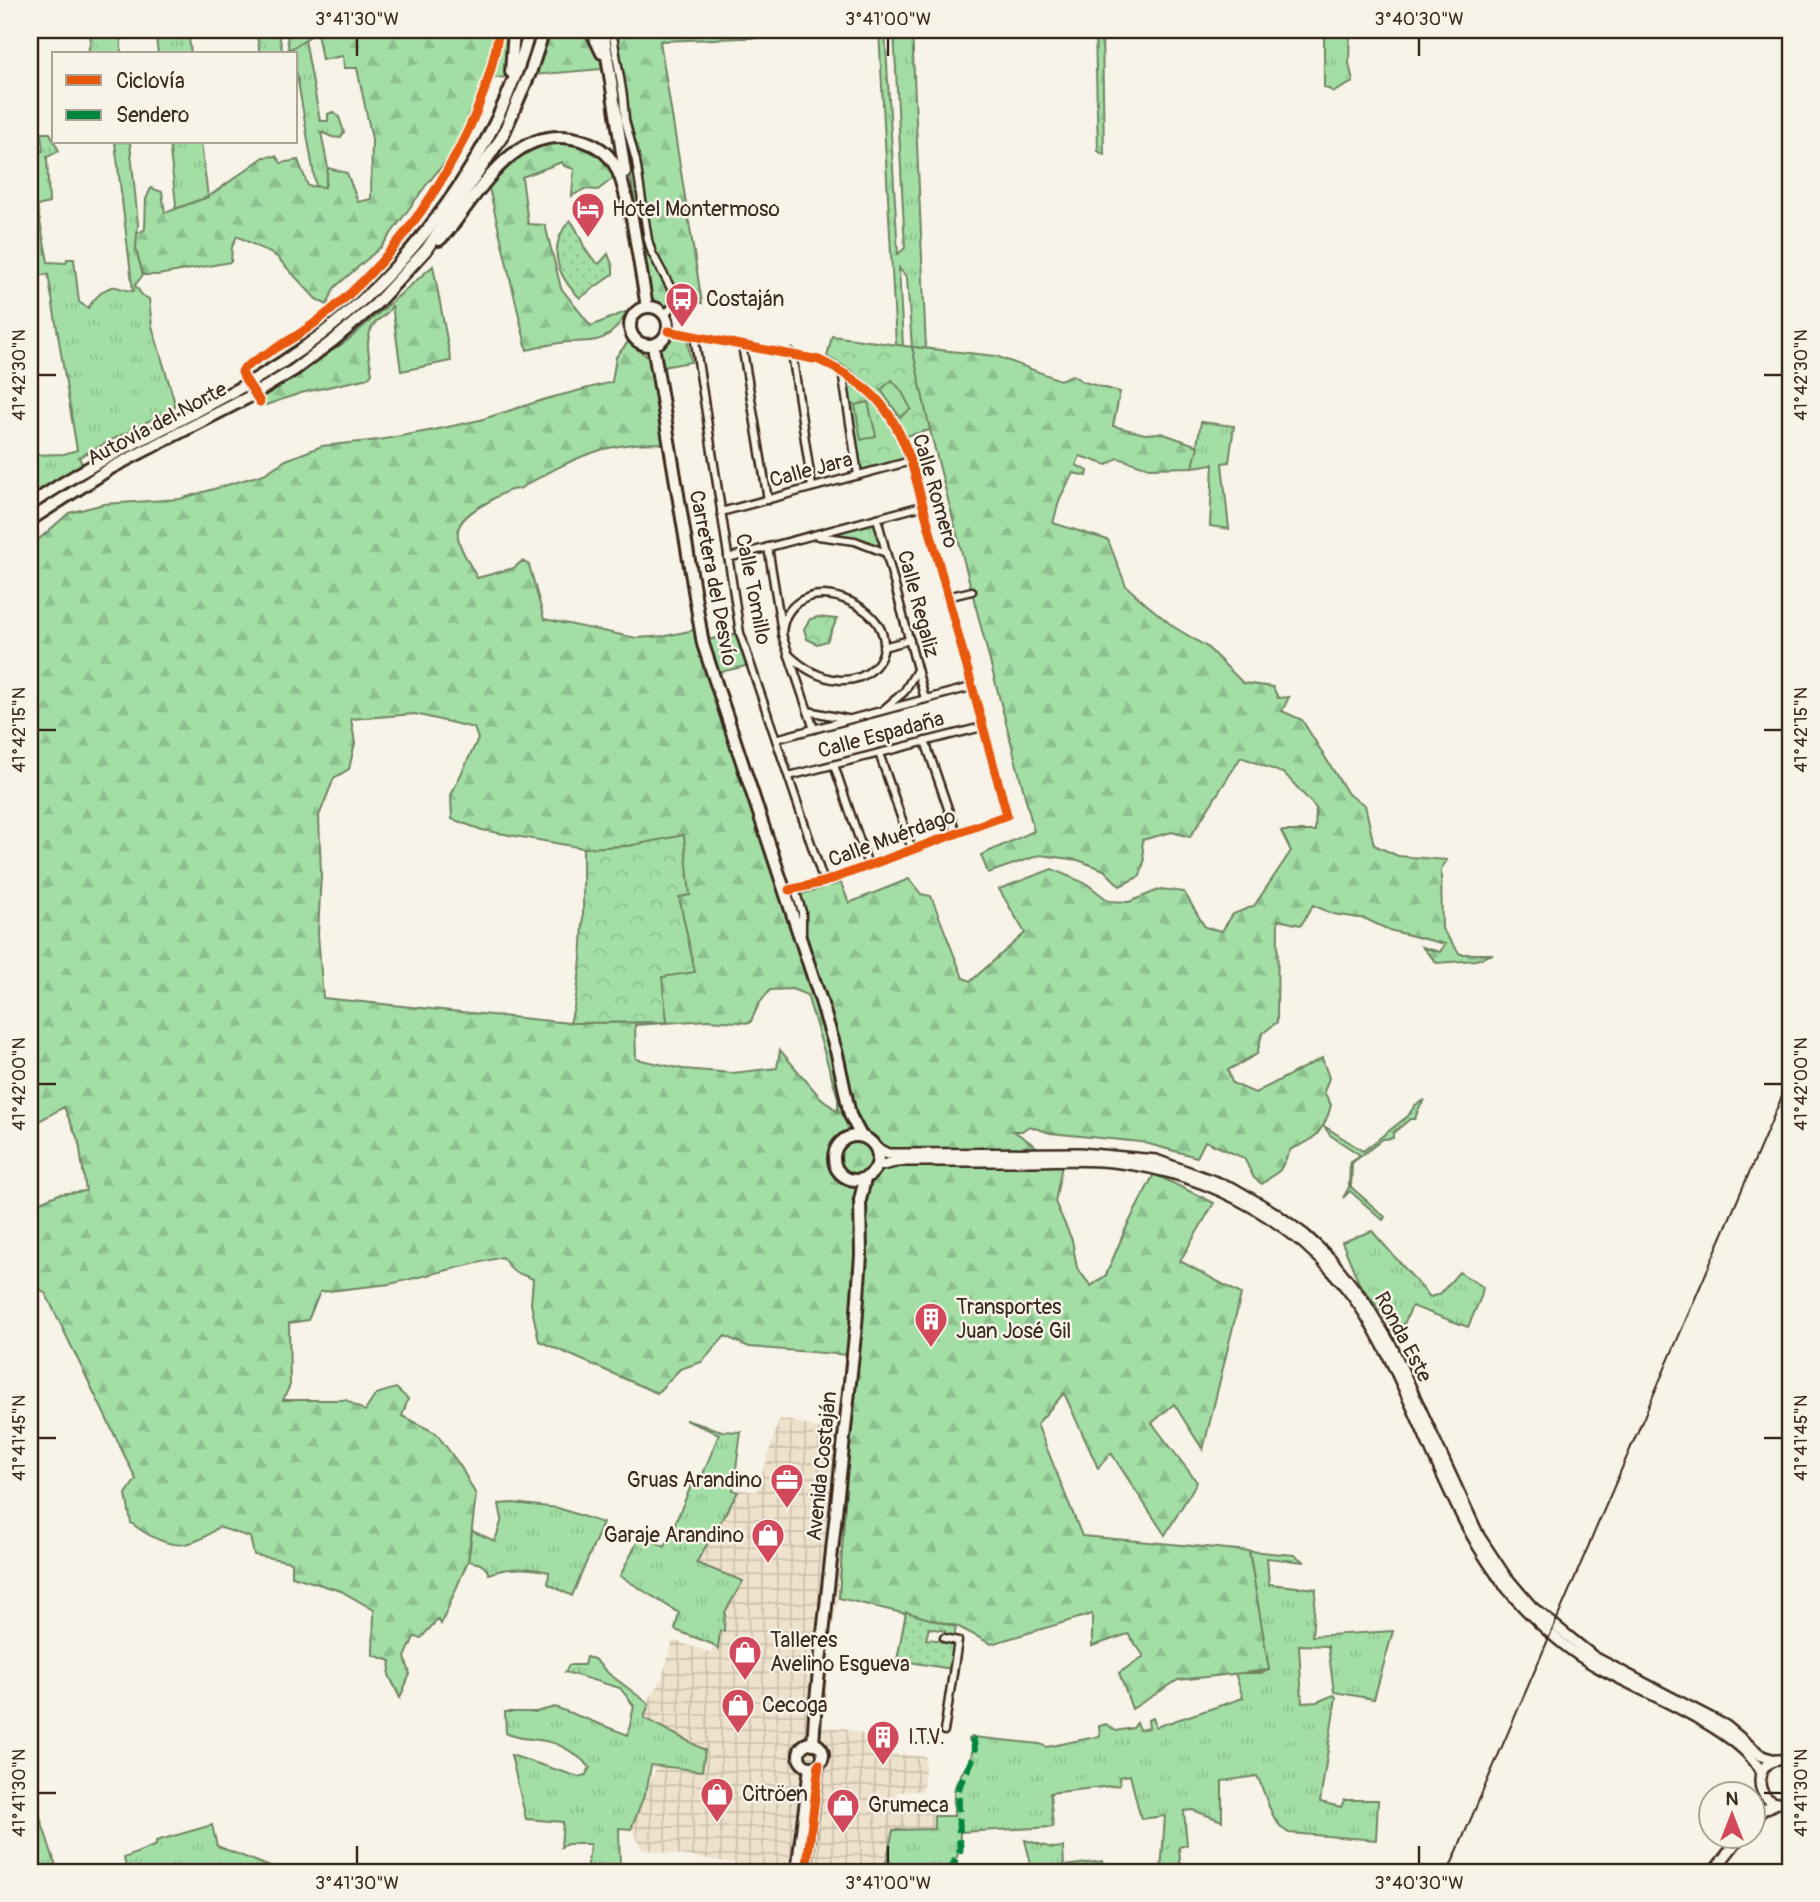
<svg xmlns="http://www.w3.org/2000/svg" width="1820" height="1902" viewBox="0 0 1820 1902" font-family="Pangolin,sans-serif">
<defs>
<pattern id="industrial-grid" width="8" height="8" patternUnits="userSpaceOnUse" patternTransform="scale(1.75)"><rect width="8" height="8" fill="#eee2cc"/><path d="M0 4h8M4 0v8" fill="none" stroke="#cdc2af"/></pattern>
<pattern id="grass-tufts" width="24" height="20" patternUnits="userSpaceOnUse" patternTransform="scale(1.75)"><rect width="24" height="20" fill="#a3dfa5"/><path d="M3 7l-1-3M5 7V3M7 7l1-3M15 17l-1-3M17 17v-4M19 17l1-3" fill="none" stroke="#8dc08e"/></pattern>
<pattern id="forest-firs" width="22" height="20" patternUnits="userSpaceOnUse" patternTransform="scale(1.75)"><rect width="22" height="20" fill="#a3dfa5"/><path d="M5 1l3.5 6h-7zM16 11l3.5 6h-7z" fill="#8dc08e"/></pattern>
<pattern id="park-crowns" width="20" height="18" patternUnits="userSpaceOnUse" patternTransform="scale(1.75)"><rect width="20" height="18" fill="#a3dfa5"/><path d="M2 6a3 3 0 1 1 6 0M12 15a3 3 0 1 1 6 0" fill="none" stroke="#8dc08e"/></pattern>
<pattern id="garden-dots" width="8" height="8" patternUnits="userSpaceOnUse" patternTransform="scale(1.75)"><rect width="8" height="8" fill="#a3dfa5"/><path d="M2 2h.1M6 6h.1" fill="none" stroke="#8dc08e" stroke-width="1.8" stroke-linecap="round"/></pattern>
</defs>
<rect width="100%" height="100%" fill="#f7f3e8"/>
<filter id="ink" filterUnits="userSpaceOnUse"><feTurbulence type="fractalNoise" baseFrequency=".0143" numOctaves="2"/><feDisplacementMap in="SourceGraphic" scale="14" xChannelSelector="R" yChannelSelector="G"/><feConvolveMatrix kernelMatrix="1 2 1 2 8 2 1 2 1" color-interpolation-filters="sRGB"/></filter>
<g filter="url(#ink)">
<polygon fill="url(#industrial-grid)" points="780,1418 853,1437 853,1532 827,1649 821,1727 844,1728 869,1736 871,1751 926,1757 923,1791 897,1792 895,1811 934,1812 934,1829 893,1830 883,1872 792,1872 642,1849 631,1829 669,1736 639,1718 663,1675 673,1640 711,1653 734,1584 692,1567 739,1489 756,1492"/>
<g fill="url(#grass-tufts)" stroke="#6f8462" stroke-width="2">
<polygon points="92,30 121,30 121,54 88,54"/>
<polygon points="155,30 188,30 191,54 158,54"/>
<polygon points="256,30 278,30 283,54 260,54"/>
<polygon points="879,30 885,30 898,254 905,248 894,30 912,30 926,349 912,347 907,278 899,268 903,346 896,345"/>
<polygon points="1095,30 1102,30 1104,155 1098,151"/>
<polygon points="1324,30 1350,30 1349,63 1353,82 1334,92 1324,87"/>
<polygon points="305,40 320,121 328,121 328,114 333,112 339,117 344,132 340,138 332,137 321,132 328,168 325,187 316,187 296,70 296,54 289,50"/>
<path d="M41,133H50L59,151L47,157L49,203L37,206L48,262L66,263L67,259H74L79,302L88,308C93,300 106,285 116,287C122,288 126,291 133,291L115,142H130L138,224L136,249L143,275L135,285L142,295L149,299L152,326L174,400V408L79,457L82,464L30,496V455L64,454L77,450L48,274L31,278L33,295H30V151H43Z"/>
<polygon points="169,142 201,142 208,197 175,209 176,204"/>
<polygon points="1201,422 1234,426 1229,462 1222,463 1229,529 1210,526 1213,464 1193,467"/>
<polygon points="1425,1100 1419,1108 1415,1119 1410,1119 1393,1133 1393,1138 1383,1139 1352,1163 1351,1187 1385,1217 1383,1220 1350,1191 1343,1198 1349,1187 1350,1162 1360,1155 1330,1135 1324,1126 1363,1151 1408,1116 1415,1105"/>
<polygon points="1372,1231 1430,1297 1440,1294 1459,1272 1483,1287 1481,1297 1468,1327 1412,1306 1399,1335 1359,1283 1342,1242"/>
<polygon points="685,1420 722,1431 741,1432 733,1490 738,1492 696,1563 743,1581 725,1612 724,1631 720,1631 718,1649 712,1644 675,1630 679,1613 620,1576 641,1535 665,1547 691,1486 695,1487 699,1484 719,1434"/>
<path d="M513,1503L558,1508L603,1523L572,1596L548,1584L549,1572C530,1567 506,1567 489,1574C485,1564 479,1563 468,1561L472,1531L495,1541L502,1519L499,1504Z"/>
<path d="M1249,1551L1294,1555L1305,1562L1267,1558L1269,1584L1316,1589L1312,1636L1393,1631L1374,1699L1334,1692L1328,1646L1299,1645L1302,1703L1317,1702L1334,1695L1336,1697L1320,1802L1341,1807L1344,1800H1378L1376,1840L1289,1833C1270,1823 1266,1793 1257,1776L1222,1781V1821L1193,1810L1184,1811L1187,1845L1179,1847L1181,1872H1161L1165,1816L1141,1819L1130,1775L1119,1777L1120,1785L1050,1793L1053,1827L960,1832L959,1852L950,1872H884L893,1830L934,1829V1816H954C954,1807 953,1796 955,1787C960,1769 980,1758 969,1739L972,1737L1040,1744L1047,1747L1100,1736L1099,1726L1106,1724L1116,1731L1133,1728L1137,1723L1139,1730L1149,1728L1148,1720L1153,1718L1156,1727L1243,1698L1235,1673H1261L1269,1670Z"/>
<path d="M586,1657L594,1659L608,1673L649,1704L644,1718L705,1750L702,1771L651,1765L647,1788L631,1829L619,1828L620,1872H587L590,1844H567L561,1847L563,1822L526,1819L511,1755L579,1777L586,1775L590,1767C579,1756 561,1743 545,1741C531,1738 519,1740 506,1733L505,1712H536L555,1707L628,1735L634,1706L620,1688L565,1672L569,1665H584Z"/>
<polygon points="30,1811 39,1814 58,1872 39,1872"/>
<polygon points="212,1825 217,1846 283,1872 242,1872 225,1865 224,1872 127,1872 124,1858 156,1845 156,1841"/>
<polygon points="1025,1840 1052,1848 1063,1847 1064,1866 1102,1861 1105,1872 1033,1872"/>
</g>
<g fill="url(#forest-firs)" stroke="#6f8462" stroke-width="2" fill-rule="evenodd">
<polygon points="286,30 769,30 770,37 660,41 702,303 679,299 664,307 656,303 650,295 613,68 484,79 461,143 427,184 382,246 334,288 327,305 316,299 276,256 237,236 232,247 231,262 158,275 143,275 136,249 137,234 145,229 146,199 151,188 162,192 165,213 208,197 264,157 276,156 281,163 298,160 308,186 325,187 328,168 347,173 358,202 371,199 372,139 357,68 344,68 343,56 322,60 317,32 289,50"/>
<path d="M560,142C592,147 597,150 617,175L598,190L584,189L572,196L574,169L564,166L562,162L522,177L528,224L545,225L561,288L591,326L625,312L626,314C609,341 601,341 571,342C557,342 541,347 527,350L489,188C510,163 526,146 560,142Z"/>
<path d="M433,266L451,361L401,371L392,305C389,314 383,315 376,322C363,336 369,356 372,373L368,378L301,393L266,405L262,397L348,340Z"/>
<path d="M628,342L649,358L669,444C606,439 572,459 519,489C507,489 498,496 488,502C442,526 457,540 477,578L514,568L522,561L529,565L544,619L636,638L666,636L699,629L791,897L841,883L849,903L909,879L921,894L931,896L963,978L971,981L1025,933L999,889L1052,869L1087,884L1109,901L1129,902L1161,889L1184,892L1205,927L1222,931L1233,914L1254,906L1291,851L1281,831H1315L1316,808L1285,774L1241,757L1190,837L1172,832L1142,840L1144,862L1140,876L1120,886L1104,870L1078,860L1040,855L988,873L981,855L1034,831L923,403L912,347L996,356L1060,380L1072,375L1084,382L1120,392L1113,426L1145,434L1161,433L1198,446L1193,467L1149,468L1118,458L1107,465L1080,456L1076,465L1088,471L1087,476L1073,473L1060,498L1053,523L1108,540L1126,586L1146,604L1174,627L1207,647L1243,683L1273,687L1278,698L1289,697L1282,711L1302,720L1348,794L1365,805L1374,845L1398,856L1447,860L1441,869L1442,929L1460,954H1493L1476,960L1437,963L1422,947L1440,952L1445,944L1389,930L1366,919L1333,914L1313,905L1301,925L1278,920L1277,1022L1262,1034L1257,1054L1228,1070L1232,1083L1255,1093L1322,1058L1329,1078L1324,1092L1331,1105C1325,1129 1315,1141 1291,1149L1280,1170L1262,1184L1254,1178L1244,1158L1205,1141L1197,1157L1141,1142L1050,1133L1029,1126L1022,1131H1014L1062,1165L1055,1202L1072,1240L1077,1268L1091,1286L1106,1275L1125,1230L1154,1174L1214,1203L1180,1261L1241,1294L1203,1450L1174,1404L1152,1423L1197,1482L1165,1535L1111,1453L1098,1468L1064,1393L1037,1424L1082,1536L1249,1551L1269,1670L1178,1680L1132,1709L1119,1673L1144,1656L1128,1634L1092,1646V1614L991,1644L957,1626L839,1598L860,1271L851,1305L848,1355L749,1347L725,1336L702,1362L680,1369L657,1393L539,1341L531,1304L533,1279L513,1271L502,1257L390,1284L320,1292L308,1320L289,1323L290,1385L283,1400H346L365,1411L376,1394L396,1388L408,1399L402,1416L436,1433L461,1467L476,1495L468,1561L441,1624L438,1619L421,1638L414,1637L405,1657L410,1674L400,1698L389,1675L391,1661L373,1655L374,1610L341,1591L292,1576V1562L254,1555L250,1537L218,1527C186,1555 162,1546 131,1523L126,1494L136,1479L46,1294L30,1280V1206L59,1194L86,1191L79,1142L64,1107L30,1126V547L69,513L104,504L180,499L264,474L286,460L322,446L379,440L434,430L480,420L546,399L612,382L616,357ZM415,714L474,728L478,739L451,795L452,819L482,830L583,848L628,846L690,895L678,897L694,971L661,977L667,1022L570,1023L323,998L318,934L321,874L319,816L334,778L349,769L355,743L351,719ZM792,989L807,995L838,1098V1112L819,1096L780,1050L777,1068L733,1073L683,1069L636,1059L635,1025L709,1020L750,1023L759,1004L770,990Z"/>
</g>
<g fill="url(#park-crowns)" stroke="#6f8462" stroke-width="2">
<polygon points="672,335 687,339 691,362 662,367 659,348"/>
<path d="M832,336L912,347L930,430L906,436C889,399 864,375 827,357Z"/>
<path d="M846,378C872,397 899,426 905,459L860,470Z"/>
<polygon points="875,520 881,549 832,535 833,531"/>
<polygon points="818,617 837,619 827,641 817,644 807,639 804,629 810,619"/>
<polygon points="735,634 746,666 716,673 707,640"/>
<path d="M684,835L690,895L679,897L695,972L662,977L667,1022L570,1023C586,966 583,906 583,848L628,846Z"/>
</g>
<g fill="url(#garden-dots)" stroke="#6f8462" stroke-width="2">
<path d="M570,220C584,237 579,249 599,264L608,254L613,267V274L580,298C556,275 547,247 570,220Z"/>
<polygon points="906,1612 956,1627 954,1637 944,1636 945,1631 929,1628 926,1639 954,1642 956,1645 952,1669 897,1660"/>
</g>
<g fill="#a3dfa5" stroke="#6f8462" stroke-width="2">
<polygon points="892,380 901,390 911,409 900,417 881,390"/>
<polygon points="868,402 876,436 861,440 855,405"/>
</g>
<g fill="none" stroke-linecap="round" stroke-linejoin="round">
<polyline stroke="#8ebee9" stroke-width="5" points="1779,1872 1790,1863"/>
<defs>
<g id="street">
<polyline points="612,30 623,96 625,120 636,161 648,240 652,253 673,292 676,303 665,314"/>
<path d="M668,331L819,360C872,386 891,406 911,461L1007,815L824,882L789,890"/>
<polyline points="694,335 740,633 824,882"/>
<polyline points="742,345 768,500"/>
<polyline points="792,353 812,487"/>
<polyline points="842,371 858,475"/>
<path d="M244,377L242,372L244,368C267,352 293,340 316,322C402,258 484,136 499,30"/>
<polyline points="721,512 911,461"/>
<polyline points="877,518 925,699"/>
<polyline points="818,536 855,541 886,553"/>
<polyline points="768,547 783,638 814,729"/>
<polyline points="728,558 922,506"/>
<polyline points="947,597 972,591"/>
<path d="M782,634C783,617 791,603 809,597C822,593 838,596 851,602C926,639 859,722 788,654"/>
<polyline points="883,647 910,640"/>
<polyline points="884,709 904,692 917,670"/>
<polyline points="808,711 847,719"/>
<polyline points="776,739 971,687"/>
<polyline points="925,741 956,832"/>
<polyline points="879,753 912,849"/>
<polyline points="834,765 868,865"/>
<polyline points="789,776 982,727"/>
<polyline points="789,891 796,893 802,912 802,933"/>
<polyline points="944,1638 958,1641 944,1731"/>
</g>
<g id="secondary">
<polyline points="876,1148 888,1154 899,1154 1080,1153 1156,1160 1233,1188 1272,1211 1305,1235 1331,1259 1365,1302 1391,1345 1479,1536 1504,1574 1532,1607 1594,1657 1726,1726 1762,1756 1774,1760"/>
<path d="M878,1166L900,1161C944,1161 988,1161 1033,1161C1059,1160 1087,1159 1113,1162C1213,1173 1306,1225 1362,1310C1382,1340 1397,1374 1412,1407C1445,1480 1473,1559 1531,1615C1550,1634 1571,1652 1594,1665C1636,1690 1744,1730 1761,1773"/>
<path d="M1790,1761C1749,1750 1751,1813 1790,1802"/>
<polyline points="1754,1819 1763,1810 1777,1803"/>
<polyline points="806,1872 819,1764"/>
<polyline points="1713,1872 1741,1836"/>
</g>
<g id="highway">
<polyline points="591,30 602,53"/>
<polyline points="603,30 625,172"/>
<polyline points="511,72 514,30"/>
<polyline points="631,212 647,307"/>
<path d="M439,240C448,233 454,223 460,215C488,178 519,129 572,138C620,147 620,178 631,216"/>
<circle cx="649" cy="326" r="19"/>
<polyline points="653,345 703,644 821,1001 837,1054 850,1115 861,1136"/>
<path d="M30,505C103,453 186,421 262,375C389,299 491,173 530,30"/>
<polyline points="30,520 111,468 249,397 294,370 334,340 376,304 426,250 502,137 530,73 544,30"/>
<circle cx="856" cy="1158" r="22"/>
<circle cx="811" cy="1755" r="12"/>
<polyline points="813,1744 816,1700 856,1326 861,1255 860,1200 865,1179"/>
<polyline points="797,1872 810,1767"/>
</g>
</defs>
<use href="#street" stroke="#3b2a1e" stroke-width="11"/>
<use href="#secondary" stroke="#3b2a1e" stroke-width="14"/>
<use href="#highway" stroke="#3b2a1e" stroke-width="16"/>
<use href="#street" stroke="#f7f3e8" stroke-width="6"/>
<use href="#secondary" stroke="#f7f3e8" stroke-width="9"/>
<use href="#highway" stroke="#f7f3e8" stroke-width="10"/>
<polyline stroke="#3b2a1e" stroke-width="2" points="1448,1872 1790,1078"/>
<path stroke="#00873e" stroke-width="7" stroke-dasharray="14 7" stroke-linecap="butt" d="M950,1872L960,1850L958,1791C962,1772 981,1758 972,1737"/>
<defs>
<g id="cycleway">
<path d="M668,331L819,360C872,386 891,406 911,461L1007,815L824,882L789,890"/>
<path d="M260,402L244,377L242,372L244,368C267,352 293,340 316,322C402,258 484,136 499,30"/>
<polyline points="806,1872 819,1764"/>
</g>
</defs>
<use href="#cycleway" stroke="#f7f3e8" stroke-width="13"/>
<use href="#cycleway" stroke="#e8590c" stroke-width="9"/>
</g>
</g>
<path fill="none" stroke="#3b2a1e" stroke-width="2.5" d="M357,38V56M888,38V56M1419,38V56M38,375H56M1764,375H1782M38,730H56M1764,730H1782M38,1084H56M1764,1084H1782M38,1438H56M1764,1438H1782M38,1793H56M1764,1793H1782M357,1846V1864M888,1846V1864M1419,1846V1864"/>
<defs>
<symbol id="hotel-pin" viewBox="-11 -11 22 30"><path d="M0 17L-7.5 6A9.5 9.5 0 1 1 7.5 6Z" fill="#d1495b" stroke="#f7f3e8"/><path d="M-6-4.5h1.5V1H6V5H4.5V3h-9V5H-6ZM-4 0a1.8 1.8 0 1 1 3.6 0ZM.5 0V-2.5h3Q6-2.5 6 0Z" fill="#fff"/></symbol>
<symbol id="bus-pin" viewBox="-11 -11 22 30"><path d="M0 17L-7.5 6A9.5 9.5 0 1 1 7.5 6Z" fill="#d1495b" stroke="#f7f3e8"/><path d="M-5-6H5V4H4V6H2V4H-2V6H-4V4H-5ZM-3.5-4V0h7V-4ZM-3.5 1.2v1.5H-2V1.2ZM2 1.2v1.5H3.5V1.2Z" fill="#fff"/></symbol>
<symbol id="building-pin" viewBox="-11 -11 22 30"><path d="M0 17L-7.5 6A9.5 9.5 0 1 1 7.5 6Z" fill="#d1495b" stroke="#f7f3e8"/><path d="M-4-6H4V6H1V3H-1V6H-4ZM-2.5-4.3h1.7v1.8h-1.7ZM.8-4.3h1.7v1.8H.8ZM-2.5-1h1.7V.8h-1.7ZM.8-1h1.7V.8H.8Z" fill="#fff"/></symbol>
<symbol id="office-pin" viewBox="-11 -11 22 30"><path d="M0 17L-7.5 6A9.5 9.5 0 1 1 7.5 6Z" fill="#d1495b" stroke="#f7f3e8"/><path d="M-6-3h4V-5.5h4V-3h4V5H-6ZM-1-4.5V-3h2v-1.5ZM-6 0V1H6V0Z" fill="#fff"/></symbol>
<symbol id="shop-pin" viewBox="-11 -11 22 30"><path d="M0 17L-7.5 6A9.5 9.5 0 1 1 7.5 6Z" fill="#d1495b" stroke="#f7f3e8"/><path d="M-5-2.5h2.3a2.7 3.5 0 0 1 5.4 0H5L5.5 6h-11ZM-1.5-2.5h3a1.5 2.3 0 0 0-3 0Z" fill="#fff"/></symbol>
</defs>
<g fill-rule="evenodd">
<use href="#hotel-pin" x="569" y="190" width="38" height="52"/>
<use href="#bus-pin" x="663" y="280" width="38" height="52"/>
<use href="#building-pin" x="912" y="1300" width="38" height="52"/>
<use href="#office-pin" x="768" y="1461" width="38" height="52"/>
<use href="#shop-pin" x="749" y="1516" width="38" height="52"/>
<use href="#shop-pin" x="726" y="1633" width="38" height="52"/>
<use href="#shop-pin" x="719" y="1686" width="38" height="52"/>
<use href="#building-pin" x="864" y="1718" width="38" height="52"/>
<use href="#shop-pin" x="698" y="1775" width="38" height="52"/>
<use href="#shop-pin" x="824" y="1786" width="38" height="52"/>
</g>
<g text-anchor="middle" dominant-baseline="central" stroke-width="5" stroke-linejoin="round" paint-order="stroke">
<g font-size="21" fill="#3b2a1e" stroke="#f7f3e8" text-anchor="start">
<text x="612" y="209">Hotel Montermoso</text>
<text x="706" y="299">Costaján</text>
<text x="956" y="1307">Transportes<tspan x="956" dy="24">Juan José Gil</tspan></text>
<text x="762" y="1480" text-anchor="end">Gruas Arandino</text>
<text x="744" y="1535" text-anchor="end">Garaje Arandino</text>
<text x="770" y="1640">Talleres<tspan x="770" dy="24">Avelino Esgueva</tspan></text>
<text x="762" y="1705">Cecoga</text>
<text x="908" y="1737">I.T.V.</text>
<text x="742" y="1794">Citröen</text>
<text x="868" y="1805">Grumeca</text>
</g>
<g font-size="21" fill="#3b2a1e" stroke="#f7f3e8">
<text transform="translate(157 424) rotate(-28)">Autovía del Norte</text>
<text transform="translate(811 470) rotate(-15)">Calle Jara</text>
<text transform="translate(935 491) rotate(74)">Calle Romero</text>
<text transform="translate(713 578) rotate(79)">Carretera del Desvío</text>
<text transform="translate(753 589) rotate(79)">Calle Tomillo</text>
<text transform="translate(918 604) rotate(75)">Calle Regaliz</text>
<text transform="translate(881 735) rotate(-15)">Calle Espadaña</text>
<text transform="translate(892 838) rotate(-20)">Calle Muérdago</text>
<text transform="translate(1403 1337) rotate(62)">Ronda Este</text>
<text transform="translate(822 1466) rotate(-84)">Avenida Costaján</text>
</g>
</g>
<rect width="1820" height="1902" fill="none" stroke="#f7f3e8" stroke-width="77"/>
<rect x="52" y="52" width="245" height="91" fill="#f7f3e8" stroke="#aca397" stroke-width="2"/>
<rect x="66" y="75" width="35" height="10" fill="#e8590c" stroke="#aca397" stroke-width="2"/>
<text x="116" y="88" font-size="21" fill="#3b2a1e">Ciclovía</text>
<rect x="66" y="110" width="35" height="10" fill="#00873e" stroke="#aca397" stroke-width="2"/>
<text x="116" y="122" font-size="21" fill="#3b2a1e">Sendero</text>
<g transform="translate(1732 1815)"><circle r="33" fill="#f7f3e8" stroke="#aca397" stroke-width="2"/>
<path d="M0-5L12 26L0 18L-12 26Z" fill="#d1495b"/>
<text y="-10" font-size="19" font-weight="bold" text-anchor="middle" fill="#3b2a1e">N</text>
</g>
<rect x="38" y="38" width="1744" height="1826" fill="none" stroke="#3b2a1e" stroke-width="2.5"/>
<g font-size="18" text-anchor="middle" fill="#3b2a1e">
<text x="357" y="25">3°41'30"W</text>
<text x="888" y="25">3°41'00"W</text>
<text x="1419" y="25">3°40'30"W</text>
<text transform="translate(19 375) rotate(-90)" y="6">41°42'30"N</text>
<text transform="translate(1801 375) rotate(-90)" y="6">41°42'30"N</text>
<text transform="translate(19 730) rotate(-90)" y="6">41°42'15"N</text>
<text transform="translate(1801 730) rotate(-90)" y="6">41°42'15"N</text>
<text transform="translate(19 1084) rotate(-90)" y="6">41°42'00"N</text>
<text transform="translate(1801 1084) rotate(-90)" y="6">41°42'00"N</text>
<text transform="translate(19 1438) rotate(-90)" y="6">41°41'45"N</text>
<text transform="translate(1801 1438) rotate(-90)" y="6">41°41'45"N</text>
<text transform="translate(19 1793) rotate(-90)" y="6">41°41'30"N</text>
<text transform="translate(1801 1793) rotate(-90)" y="6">41°41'30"N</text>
<text x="357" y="1889">3°41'30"W</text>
<text x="888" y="1889">3°41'00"W</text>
<text x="1419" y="1889">3°40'30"W</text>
</g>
</svg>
